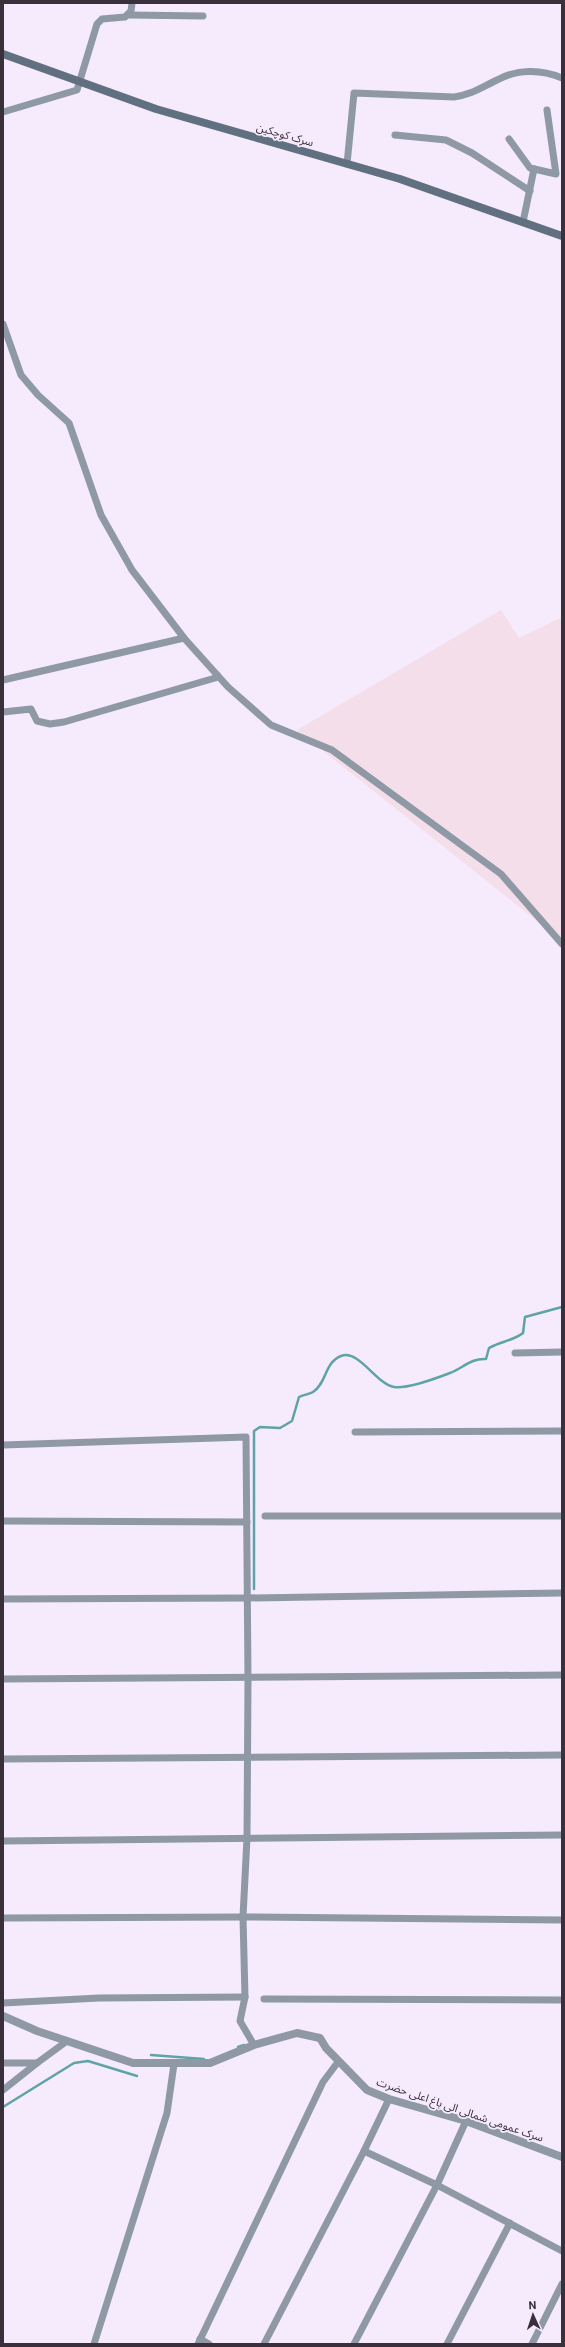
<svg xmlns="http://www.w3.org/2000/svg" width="565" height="2347" viewBox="0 0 565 2347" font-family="Roboto,'Noto Sans Arabic',sans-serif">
<rect width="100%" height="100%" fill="#f6eafd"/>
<polygon fill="#f4deea" points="501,610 519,638 562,617 562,941 297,730"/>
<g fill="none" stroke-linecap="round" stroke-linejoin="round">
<g stroke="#5ea4a6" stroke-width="2.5">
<path d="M254,1589V1431L260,1427L280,1428L292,1421L299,1397C303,1395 310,1394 313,1392C327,1383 324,1363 341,1356C359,1349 376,1384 394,1387C407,1389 437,1378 450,1373C463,1368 471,1358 486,1359L489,1348C501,1341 513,1341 523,1333L525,1317L562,1307"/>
<polyline points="238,2047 244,2045"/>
<polyline points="151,2055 204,2059"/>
<polyline points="3,2107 74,2063 88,2061 137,2076"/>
</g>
<g stroke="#8f99a5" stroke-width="7">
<polyline points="129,15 203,16"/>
<polyline points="3,112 77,90 97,24 102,19 125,17 131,11 132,3"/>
<polyline points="395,135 446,140 472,153 530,191"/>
<polyline points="509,139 530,168 556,174 547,110"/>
<path d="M347,164L354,93L454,97C471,95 482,87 497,80C517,69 541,69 562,78"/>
<polyline points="523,222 534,169"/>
<polyline points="3,324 21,375 38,395 69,423 101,515 132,570 184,638 228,687 271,725 332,750 501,874 562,944"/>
<polyline points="3,680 184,638"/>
<polyline points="3,712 31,709 37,721 50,724 64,722 215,678 217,675"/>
<polyline points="515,1353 562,1352"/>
<polyline points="355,1432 562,1431"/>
<polyline points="3,1445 246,1437 248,1679 247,1838 243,1917 245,1997 240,2021 254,2045"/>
<polyline points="265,1516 562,1516"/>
<polyline points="3,1521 247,1522"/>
<polyline points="3,1599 247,1598 562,1593"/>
<polyline points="3,1679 562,1675"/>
<polyline points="3,1759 562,1755"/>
<polyline points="3,1841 562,1835"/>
<polyline points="3,1918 243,1917 562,1920"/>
<polyline points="264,1999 562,2000"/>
<polyline points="3,2003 99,1998 245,1997"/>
<polyline points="3,2063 37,2063 67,2041"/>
<polyline points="3,2090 37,2063"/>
<polyline points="364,2151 437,2185 562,2251"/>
<polyline points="200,2339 209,2344"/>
<polyline points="94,2344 167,2113 174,2064"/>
<polyline points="198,2344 323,2082 338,2062"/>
<polyline points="264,2344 364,2151 389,2099"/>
<polyline points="354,2344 437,2185 466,2121"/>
<polyline points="447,2344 510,2223"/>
<polyline points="532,2344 562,2284"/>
</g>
<polyline stroke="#8f99a5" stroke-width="8" points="3,2016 37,2031 133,2063 210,2063 254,2045 297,2033 320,2038 326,2048 367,2090 389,2099 466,2121 562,2157"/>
<polyline stroke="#617081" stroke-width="8" points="3,54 156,109 400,179 562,236"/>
</g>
<g text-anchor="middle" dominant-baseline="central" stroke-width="3.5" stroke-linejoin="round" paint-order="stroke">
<g font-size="11" fill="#39303c" stroke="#f6eafd">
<text transform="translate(285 135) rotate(16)">سرک کوچکین</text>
<text transform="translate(460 2110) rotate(19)">سرک عمومی شمالی الی باغ اعلی حضرت</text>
</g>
</g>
<rect width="565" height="2347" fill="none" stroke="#39303c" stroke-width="8"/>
<g transform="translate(533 2315) rotate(357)" stroke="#f6eafd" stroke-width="3" paint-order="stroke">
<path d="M0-3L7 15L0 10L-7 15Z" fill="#39303c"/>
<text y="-6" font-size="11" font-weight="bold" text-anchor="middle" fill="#39303c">N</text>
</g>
</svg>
